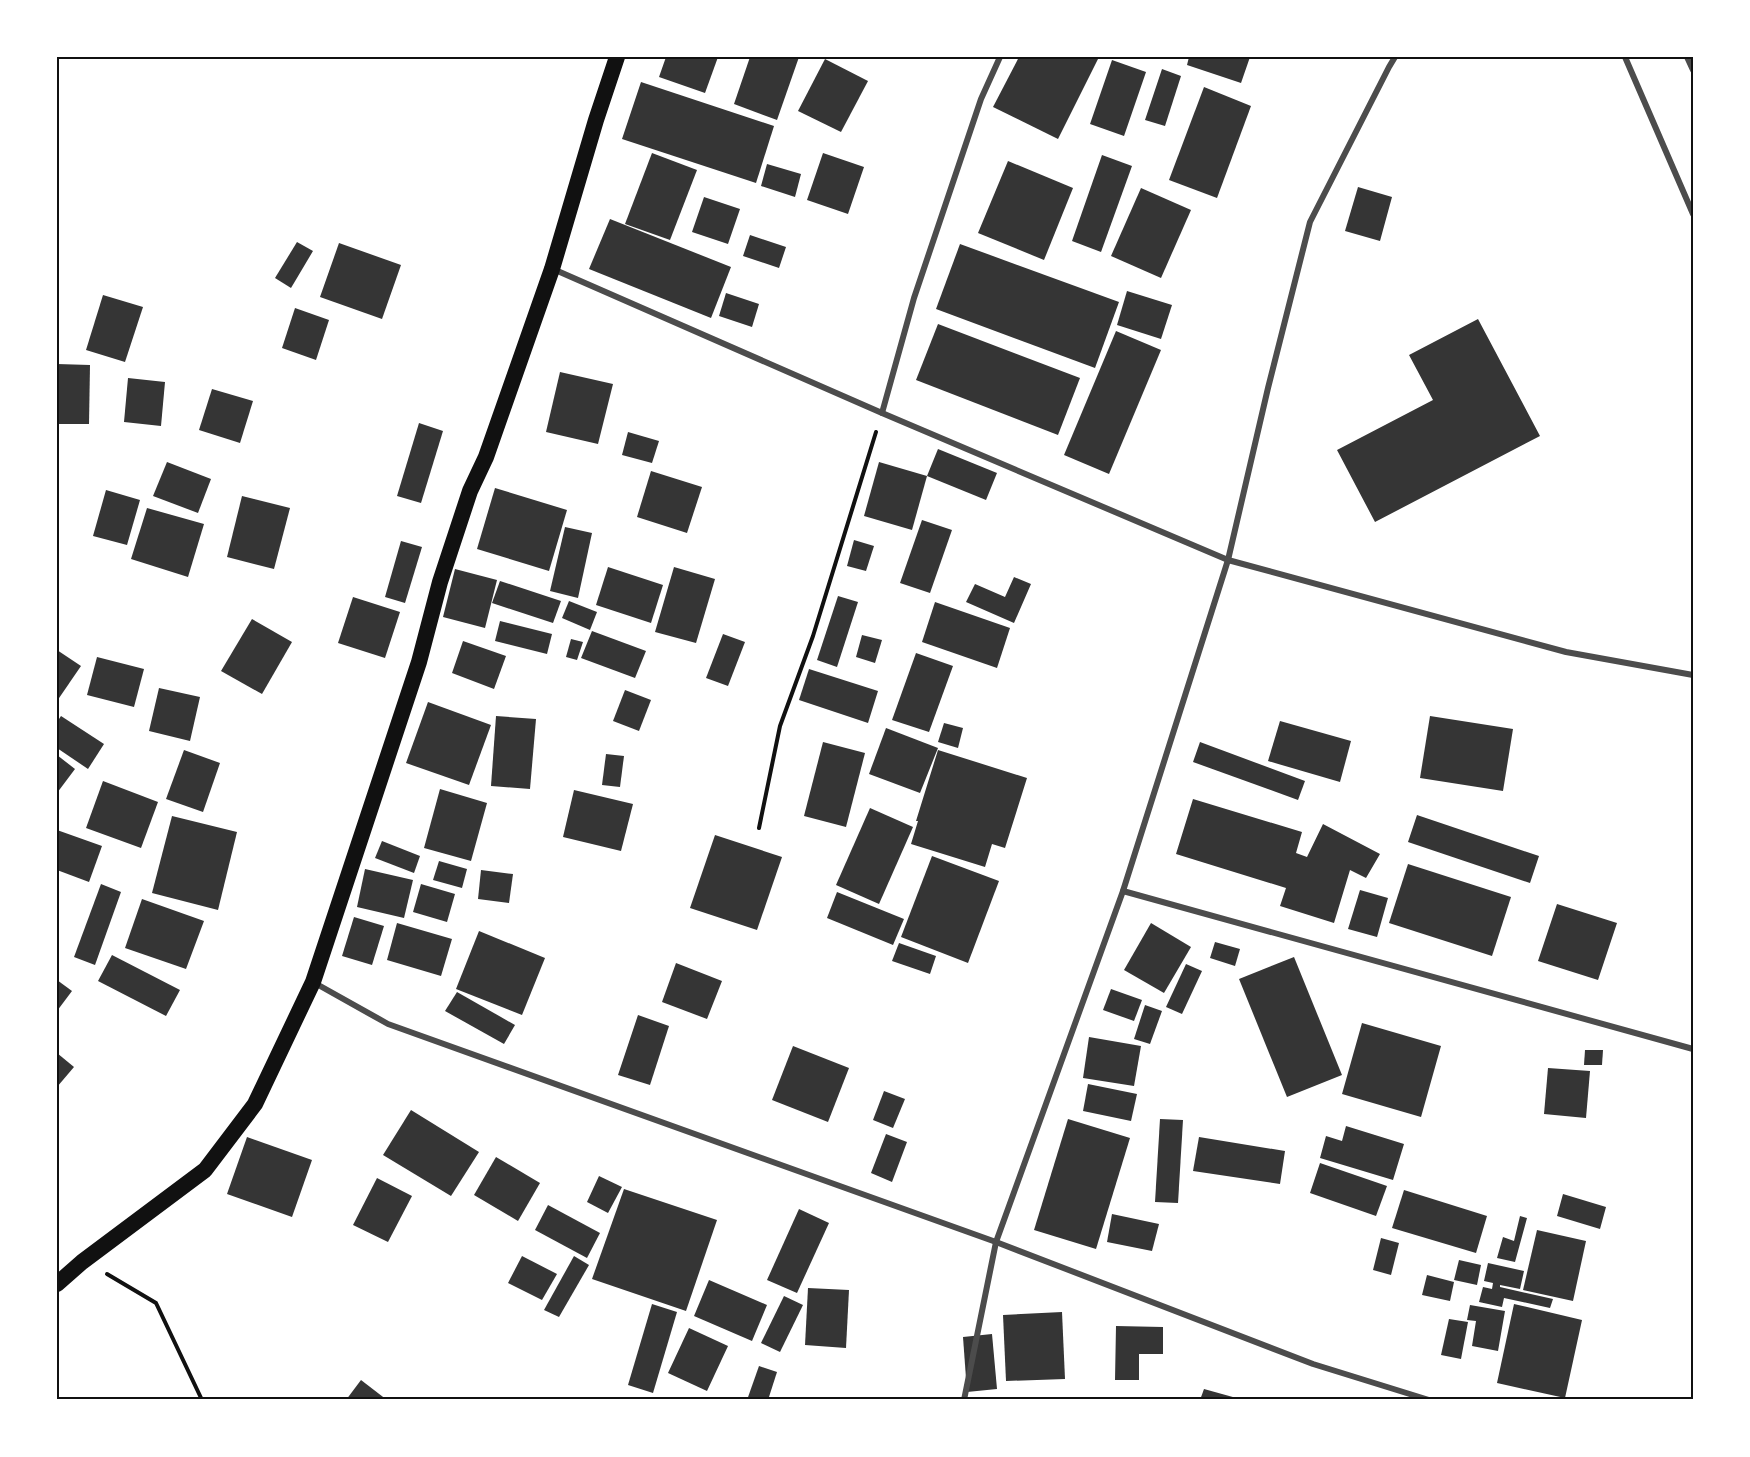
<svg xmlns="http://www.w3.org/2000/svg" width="1750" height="1457" viewBox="0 0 1750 1457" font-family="Rubik,sans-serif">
<rect width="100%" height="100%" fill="#fff"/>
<g fill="#353535">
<polygon points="666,57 718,57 705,93 659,77"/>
<polygon points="750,57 799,57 777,120 734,104"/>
<polygon points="1019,57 1099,57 1058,139 993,107"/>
<polygon points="1189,57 1250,57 1241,83 1187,65"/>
<polygon points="825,59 868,81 841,132 798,111"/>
<polygon points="1112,60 1146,72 1124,136 1090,124"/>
<polygon points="1162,69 1181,76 1165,126 1145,120"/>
<polygon points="641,82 774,126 756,183 622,139"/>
<polygon points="1204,87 1251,106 1217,198 1169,180"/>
<polygon points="652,153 697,170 670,240 625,224"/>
<polygon points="823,153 864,167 848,214 807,200"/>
<polygon points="1102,155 1132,166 1101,252 1072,241"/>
<polygon points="1008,161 1073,188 1044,260 978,233"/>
<polygon points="767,164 801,174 795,197 761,186"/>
<polygon points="1358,187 1392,197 1380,241 1345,231"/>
<polygon points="1141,188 1191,210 1161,278 1111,256"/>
<polygon points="704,197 740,209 728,244 692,232"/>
<polygon points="610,219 731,267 711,318 589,269"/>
<polygon points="750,235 786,247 779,268 743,256"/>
<polygon points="297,242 313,251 291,288 275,278"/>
<polygon points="339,243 401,265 382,319 320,297"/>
<polygon points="960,244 1119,302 1095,368 936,309"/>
<polygon points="1127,291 1172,305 1161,339 1117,325"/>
<polygon points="726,293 759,304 752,327 719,316"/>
<polygon points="103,295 143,307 125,362 86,350"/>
<polygon points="295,308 329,320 316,360 282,348"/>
<polygon points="1478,319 1540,436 1375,522 1337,450 1433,400 1409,355"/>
<polygon points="938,324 1080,378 1058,435 916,380"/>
<polygon points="1116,331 1161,350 1109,474 1064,455"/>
<polygon points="57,364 90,365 89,424 57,424"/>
<polygon points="560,372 613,384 598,444 546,432"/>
<polygon points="128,378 165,382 161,426 124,422"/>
<polygon points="212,389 253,401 240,443 199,430"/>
<polygon points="419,423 443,431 421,503 397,496"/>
<polygon points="628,432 659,441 652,463 622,455"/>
<polygon points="938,449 997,473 986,500 927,476"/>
<polygon points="167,462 211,479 198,513 153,496"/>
<polygon points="879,462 927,476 912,530 864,516"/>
<polygon points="651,471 702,487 687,533 637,517"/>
<polygon points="495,488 567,510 549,571 477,549"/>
<polygon points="106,490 140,500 127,545 93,536"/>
<polygon points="242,496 290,508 274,569 227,557"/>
<polygon points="147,508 204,524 188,577 131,559"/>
<polygon points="922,520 952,530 930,593 900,583"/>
<polygon points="565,527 592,533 578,598 550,591"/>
<polygon points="854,540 874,546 866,571 847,566"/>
<polygon points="401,541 422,547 405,603 385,597"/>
<polygon points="608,567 663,585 651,623 596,605"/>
<polygon points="674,567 715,579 696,643 655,632"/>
<polygon points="455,569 497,580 485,628 443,617"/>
<polygon points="1014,577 1031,584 1014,623 966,602 975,584 1005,597"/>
<polygon points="500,581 561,601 553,623 492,603"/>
<polygon points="838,596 858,602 837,667 817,660"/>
<polygon points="353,597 400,612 385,658 338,643"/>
<polygon points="569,601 597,612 590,630 562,618"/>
<polygon points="935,602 1010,628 997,668 922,642"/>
<polygon points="252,619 292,642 262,694 221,671"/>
<polygon points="500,621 552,634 547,654 495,641"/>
<polygon points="592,631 646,651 635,678 581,658"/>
<polygon points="723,634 745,642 728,686 706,678"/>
<polygon points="862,635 882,640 875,663 856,657"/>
<polygon points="571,639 583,642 577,660 566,657"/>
<polygon points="463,641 506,656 494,689 452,673"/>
<polygon points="57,650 81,666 57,701"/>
<polygon points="916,653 953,666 929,732 892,720"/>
<polygon points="97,657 144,669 134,707 87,695"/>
<polygon points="809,669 878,691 868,723 799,700"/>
<polygon points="159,688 200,697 190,741 149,731"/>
<polygon points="625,690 651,700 639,731 613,721"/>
<polygon points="428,702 491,725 469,785 406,763"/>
<polygon points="61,716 104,744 88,769 57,748 57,722"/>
<polygon points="496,716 536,719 530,789 491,786"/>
<polygon points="1430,716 1513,729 1503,791 1420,778"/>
<polygon points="1280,721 1351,741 1340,782 1268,761"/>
<polygon points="944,723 963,728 958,748 938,742"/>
<polygon points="886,728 938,748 920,793 869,774"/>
<polygon points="823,742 865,753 846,827 804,816"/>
<polygon points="1200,742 1305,781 1298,800 1193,762"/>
<polygon points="184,750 220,763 203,812 166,799"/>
<polygon points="938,750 1027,778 1005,848 992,844 985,867 911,844 918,821 916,821"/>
<polygon points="606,754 624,756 620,787 602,785"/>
<polygon points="57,755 75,769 57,793"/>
<polygon points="103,781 158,802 141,848 86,828"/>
<polygon points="440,789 487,803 471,861 424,848"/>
<polygon points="574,790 633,804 621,851 563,837"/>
<polygon points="1193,799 1302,832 1296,853 1307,857 1323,824 1380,854 1366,878 1350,870 1334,923 1280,906 1286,888 1176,854"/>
<polygon points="870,808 913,827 879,904 836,885"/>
<polygon points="1417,815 1539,856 1530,883 1408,842"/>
<polygon points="172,816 237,832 218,910 152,893"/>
<polygon points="57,830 102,846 89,882 57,870"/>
<polygon points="715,835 782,857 757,930 690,908"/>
<polygon points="382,841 420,856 414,873 375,858"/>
<polygon points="932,856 999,881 968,963 901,937"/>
<polygon points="439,861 467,869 462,888 433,880"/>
<polygon points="1408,864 1511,897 1492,956 1389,923"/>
<polygon points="365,869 413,880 404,918 357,907"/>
<polygon points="481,870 513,874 509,903 478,899"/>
<polygon points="101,884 121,892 95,965 74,957"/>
<polygon points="421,884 455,894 447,922 413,912"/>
<polygon points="1360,890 1388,898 1377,937 1348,929"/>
<polygon points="837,892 904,919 893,945 827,918"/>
<polygon points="142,899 204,921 186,969 125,948"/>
<polygon points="1557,904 1617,923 1598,980 1538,961"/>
<polygon points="354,917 384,926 372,965 342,956"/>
<polygon points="397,923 452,939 441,976 387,960"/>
<polygon points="1151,923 1191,947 1164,993 1124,970"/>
<polygon points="479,931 545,958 522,1015 456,989"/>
<polygon points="1215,942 1240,949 1235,966 1210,958"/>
<polygon points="899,943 936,956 930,974 892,961"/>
<polygon points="112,955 180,990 166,1016 98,981"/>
<polygon points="1294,957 1342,1075 1287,1097 1239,979"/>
<polygon points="676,963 722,981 707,1019 662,1002"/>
<polygon points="1186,964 1202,971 1182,1014 1166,1007"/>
<polygon points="57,980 72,991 57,1011"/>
<polygon points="1111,989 1142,1000 1134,1021 1103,1010"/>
<polygon points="457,992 515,1025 504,1044 445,1011"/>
<polygon points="1145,1005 1162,1011 1150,1044 1134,1039"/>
<polygon points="638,1015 669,1026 650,1085 618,1075"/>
<polygon points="1362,1023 1441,1046 1421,1117 1342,1094"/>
<polygon points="1089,1037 1141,1046 1134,1086 1083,1078"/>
<polygon points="793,1046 849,1068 828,1122 772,1100"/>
<polygon points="1585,1050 1603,1050 1602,1065 1584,1065"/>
<polygon points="57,1053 74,1067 57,1087"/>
<polygon points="1548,1068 1590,1071 1586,1118 1544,1114"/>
<polygon points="1088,1084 1137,1094 1131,1121 1083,1111"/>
<polygon points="884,1091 905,1099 893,1128 873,1120"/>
<polygon points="411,1110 479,1152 451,1196 383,1155"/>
<polygon points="1068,1119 1130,1138 1096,1249 1034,1230"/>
<polygon points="1160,1119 1183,1120 1178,1203 1155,1202"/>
<polygon points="1346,1126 1404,1144 1393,1180 1320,1158 1326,1136 1342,1141"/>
<polygon points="886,1134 907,1142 892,1182 871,1173"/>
<polygon points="247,1137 312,1160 292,1217 227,1194"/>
<polygon points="1199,1137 1285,1151 1280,1184 1193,1171"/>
<polygon points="496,1157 540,1183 518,1221 474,1195"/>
<polygon points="1320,1163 1387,1186 1376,1216 1310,1193"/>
<polygon points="599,1176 622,1187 608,1213 587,1202"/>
<polygon points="377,1178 412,1196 388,1242 353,1225"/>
<polygon points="624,1189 717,1220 686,1311 592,1279"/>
<polygon points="1404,1190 1487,1216 1476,1253 1392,1228"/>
<polygon points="1563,1194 1606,1207 1600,1229 1557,1216"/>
<polygon points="548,1205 600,1233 587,1258 535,1230"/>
<polygon points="799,1209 829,1223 797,1293 767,1280"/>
<polygon points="1112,1214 1159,1224 1152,1251 1107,1242"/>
<polygon points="1520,1216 1527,1218 1515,1262 1497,1258 1503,1237 1514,1241"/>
<polygon points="1537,1230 1586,1241 1573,1301 1523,1290"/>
<polygon points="1381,1238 1399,1243 1391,1275 1373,1270"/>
<polygon points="522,1256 557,1274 542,1300 508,1283"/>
<polygon points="574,1256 589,1265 559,1317 544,1310"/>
<polygon points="1459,1260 1481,1265 1477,1285 1454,1280"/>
<polygon points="1488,1263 1524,1271 1520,1289 1500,1285 1500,1287 1553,1299 1550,1308 1504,1298 1502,1307 1479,1302 1483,1287 1492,1289 1493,1283 1484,1281"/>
<polygon points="1427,1275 1454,1282 1450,1301 1422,1295"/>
<polygon points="709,1280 767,1305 752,1341 694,1316"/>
<polygon points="808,1288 849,1290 846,1348 805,1345"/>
<polygon points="784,1296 803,1305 780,1352 761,1343"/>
<polygon points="652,1304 677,1312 653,1393 628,1385"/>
<polygon points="1514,1304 1582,1320 1565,1398 1497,1383"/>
<polygon points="1470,1305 1505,1311 1498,1351 1472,1346 1476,1321 1467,1320"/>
<polygon points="1062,1312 1065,1379 1006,1381 1003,1315"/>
<polygon points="1449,1319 1468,1322 1461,1359 1441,1355"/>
<polygon points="1116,1326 1163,1327 1163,1354 1139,1354 1139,1380 1115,1380"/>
<polygon points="689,1328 728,1346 707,1391 668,1373"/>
<polygon points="992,1334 997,1389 967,1392 963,1337"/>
<polygon points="759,1366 777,1372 768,1400 747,1400"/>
<polygon points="361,1380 387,1400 346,1400"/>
<polygon points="1204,1389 1240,1399 1240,1400 1200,1400"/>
</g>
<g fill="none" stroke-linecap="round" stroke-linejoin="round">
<g stroke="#111" stroke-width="4">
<polyline points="759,828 780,726 813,636 876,432"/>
<polyline points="107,1274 156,1303 202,1400"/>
</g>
<g stroke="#4c4c4c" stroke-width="6">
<polyline points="1625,57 1693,214"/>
<polyline points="1687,57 1693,70"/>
<polyline points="553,269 882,413 1228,560 1566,652 1693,675"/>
<polyline points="882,413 914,298 981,99 1000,57"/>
<polyline points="1123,891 1693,1049"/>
<polyline points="313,982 388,1024 996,1242 1313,1364 1429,1400"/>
<polyline points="964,1400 996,1242 1123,891 1228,560 1268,388 1310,222 1389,67 1395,57"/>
</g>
<polyline stroke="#111" stroke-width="16" points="57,1284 82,1262 205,1170 255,1104 313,982 419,662 440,582 470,491 486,457 552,269 596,120 617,57"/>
</g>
<rect width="1750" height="1457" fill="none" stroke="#ffffff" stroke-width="117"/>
<rect x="58" y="58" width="1634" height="1340" fill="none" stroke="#111" stroke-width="2"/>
</svg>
